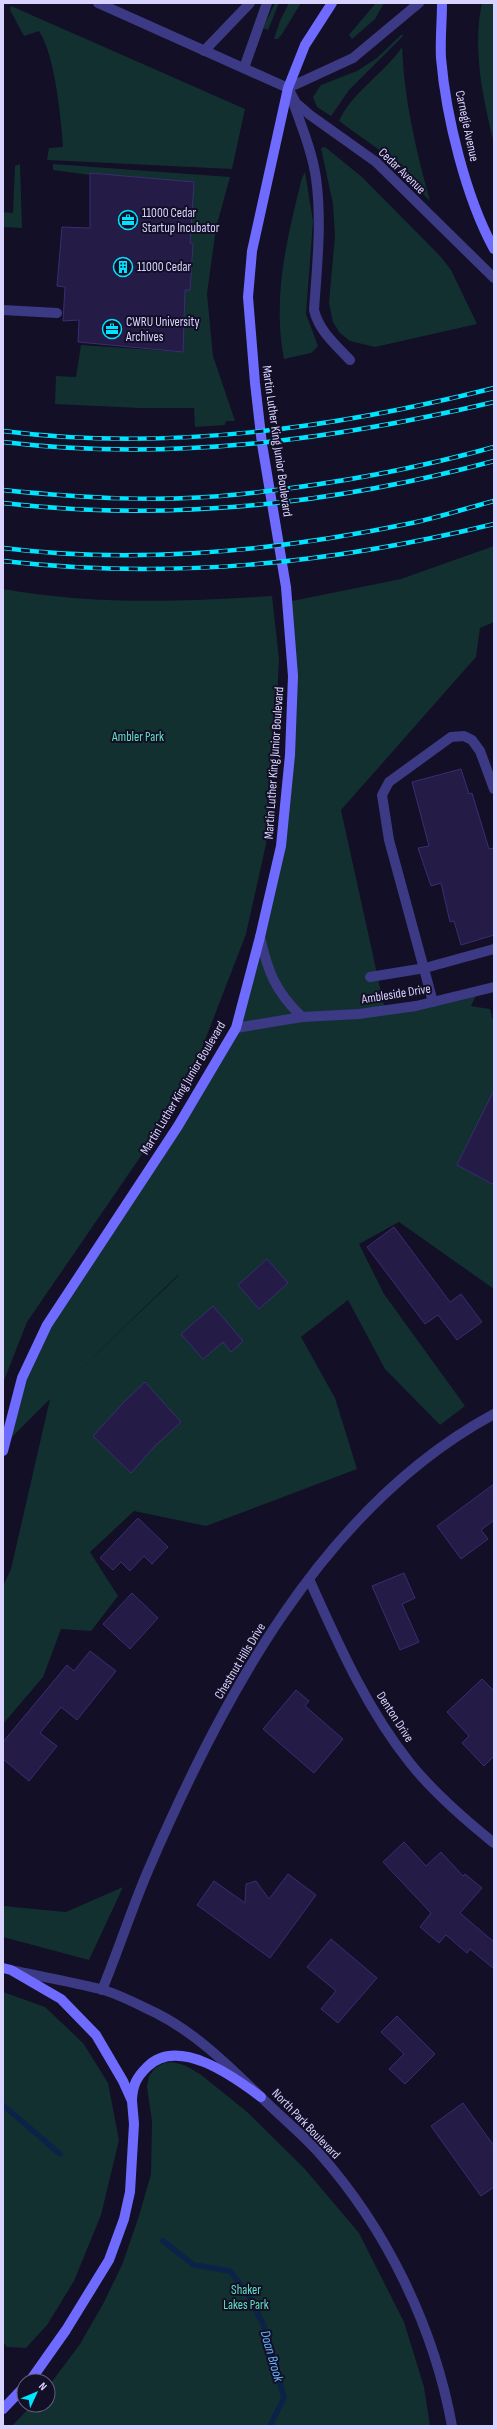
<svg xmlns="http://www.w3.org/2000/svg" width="497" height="2429" viewBox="0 0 497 2429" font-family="'Sofia Sans Condensed',sans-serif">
<rect width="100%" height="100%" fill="#130f26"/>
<g fill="#12302f" fill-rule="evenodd">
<polygon points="275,3 279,3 268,30 263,28"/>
<polygon points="289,3 301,3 282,34 278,39 274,39 280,21"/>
<polygon points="384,3 375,19 352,39 349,35 375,4"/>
<path d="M482,3H494V144C483,99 472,48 482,3Z"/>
<path d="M11,6L245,109L232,169L47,160L49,148L63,147C61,118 55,55 39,31L24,36L10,10Z"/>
<polygon points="402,34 403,36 349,90 331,116 317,107 313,97 321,85 357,71 377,58"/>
<path d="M402,47C404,99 416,151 430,201L378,149L339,121C353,91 384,74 402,47Z"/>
<polygon points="325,147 362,177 441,257 451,270 477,324 375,347 350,341 340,333 333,322 329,303 335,236 333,204 321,148"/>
<polygon points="20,164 22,228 3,227 3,212 13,213 15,166"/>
<polygon points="53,164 230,177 216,228 207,294 213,356 235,421 226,421 225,425 195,427 194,408 140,408 55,404 56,376 76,377 81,345 183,352 185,290 190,290 191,273 187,272 192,261 193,244 189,243 194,182 90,173 90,175 53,170"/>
<path d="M305,172L313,221L306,314L318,346L311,353L284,359C272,297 287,238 302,178Z"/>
<path d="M494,546V622L480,628L476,657L341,810L385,1010L478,991L471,1006L490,1009L494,1024V1090L457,1165L494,1185V1289L399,1222L359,1244L384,1294L465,1406L440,1425L385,1369L348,1300L301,1337L335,1398L357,1469L206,1526L134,1511L90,1552L118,1596L91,1631L61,1629L43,1677L3,1724V1586L11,1569L50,1399L4,1445L22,1378L47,1325L236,1028L281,846L290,755L287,602L401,579ZM178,1275V1276L70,1379Z"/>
<path d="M3,589C93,605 181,602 272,596L279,659L276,722L266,844L246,934L202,1048L167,1118L27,1322L3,1383Z"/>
<polygon points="123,1887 89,1960 3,1937 3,1906 66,1912"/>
<polygon points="3,1992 45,2007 83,2043 108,2083 119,2140 101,2215 74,2281 47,2325 26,2348 7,2347 3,2342"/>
<polygon points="172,2062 184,2065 200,2074 246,2111 304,2168 359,2233 404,2322 424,2387 430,2426 12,2426 32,2405 48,2405 48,2387 80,2344 103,2304 122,2265 139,2216 151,2174 152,2121 147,2087 149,2076 155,2068 164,2063"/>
</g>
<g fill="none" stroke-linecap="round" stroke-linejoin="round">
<g stroke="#0c2248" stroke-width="5.5">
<polyline points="3,2105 60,2154"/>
<polyline points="163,2241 194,2265 230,2271 248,2294 264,2326 284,2398 270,2426"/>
</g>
</g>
<g fill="#241b47" stroke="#3b2d73">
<polygon points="90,173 194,182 190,243 193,244 190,290 185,290 183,352 78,342 79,320 63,321 65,287 57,286 62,227 90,228"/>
<polygon points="461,769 469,794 472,793 489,849 494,848 494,935 461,945 454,921 450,922 441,883 431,886 418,848 429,846 412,782"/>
<polygon points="494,1090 494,1185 457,1165"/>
<polygon points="394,1227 450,1302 461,1294 482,1322 457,1340 438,1315 425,1324 367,1247"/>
<polygon points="267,1259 288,1283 259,1309 238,1285"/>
<polygon points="213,1306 243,1341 231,1352 223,1342 203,1359 181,1334"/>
<polygon points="145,1382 181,1422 154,1447 131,1473 93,1436 124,1402"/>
<polygon points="494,1484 494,1520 481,1530 488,1539 461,1559 437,1526"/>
<polygon points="138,1518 168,1547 152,1564 144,1556 130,1571 121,1562 113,1570 100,1558"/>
<polygon points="404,1573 415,1598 402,1604 419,1642 400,1650 372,1586"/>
<polygon points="132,1593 158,1618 130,1649 103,1624"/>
<polygon points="90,1651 116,1671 77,1720 61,1707 40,1733 57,1746 29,1781 3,1759 3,1742 67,1665 74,1671"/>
<polygon points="482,1679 494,1691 494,1756 484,1766 462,1743 469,1736 447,1712"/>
<polygon points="296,1690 309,1701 305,1706 343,1739 314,1773 263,1729"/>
<polygon points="404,1842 426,1866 441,1852 463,1876 465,1874 482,1888 460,1913 494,1942 494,1969 470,1949 467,1953 446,1935 439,1943 420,1927 431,1913 383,1862"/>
<polygon points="288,1874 316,1895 270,1958 197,1905 214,1881 245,1903 246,1884 256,1881 269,1899"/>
<polygon points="331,1939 377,1978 338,2023 321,2009 336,1991 307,1967"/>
<polygon points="397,2016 435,2054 405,2084 389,2069 404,2054 381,2032"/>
<polygon points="463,2103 494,2146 494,2187 481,2196 431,2126"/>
</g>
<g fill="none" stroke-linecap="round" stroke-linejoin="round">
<g stroke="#3d3a85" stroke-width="10">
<path d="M291,96C300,123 312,150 316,178C322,222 317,266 314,310C319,331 335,344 350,360"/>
<polyline points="3,310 57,313"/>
<polyline points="370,977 425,968 494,949"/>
<polyline points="433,1002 389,840 382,795 389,782 451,737 464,736 472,740 480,751 494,789"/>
</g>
<g stroke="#3d3a85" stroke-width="10">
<polyline points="288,88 353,58 419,3"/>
<path d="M260,937C268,972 275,991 302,1017"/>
<polyline points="236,1028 302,1017 359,1014 416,1006 494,987"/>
<path d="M309,1579C338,1643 366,1708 410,1763C435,1794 464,1819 494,1843"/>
<path d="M102,1990C118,1951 131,1911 147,1873C221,1700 322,1507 494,1414"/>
</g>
<g stroke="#3d3a85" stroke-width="10">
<polyline points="98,3 288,88 296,103 310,115 376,162 494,278"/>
<polyline points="204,51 250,3"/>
<polyline points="244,68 267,3"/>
<path d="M15,1971C43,1977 72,1982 100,1989C119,1994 139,2005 156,2013C196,2033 229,2066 261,2097C280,2116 301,2133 319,2153C386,2228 434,2327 452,2426"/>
</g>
<g stroke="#6f6bff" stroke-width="10">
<path d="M442,3C442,21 440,40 441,58C446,117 466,198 494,249"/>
<polyline points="3,1451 22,1378 47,1325 178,1126 236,1028 260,937 281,846 290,755 293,676 286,587 262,444 255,383 248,297 252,251 288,88 305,45 332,3"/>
<polyline points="3,1968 11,1970 61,1999 96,2035 123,2081 132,2101 134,2124 130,2192 124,2219 109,2260 66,2330 30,2381"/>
<path d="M132,2099C133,2085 136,2078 147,2067C178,2036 233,2076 261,2097"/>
<polyline points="3,2409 24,2387"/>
</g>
<defs>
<g id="rail">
<path d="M3,431C167,452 335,428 494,388"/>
<path d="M3,442C169,462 333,440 494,402"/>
<path d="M3,490C82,498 163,503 242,494C327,485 412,470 494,447"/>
<path d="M3,503C167,522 335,504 494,461"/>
<path d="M3,548C139,565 278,551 412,523C440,517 467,508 494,501"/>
<path d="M3,561C171,580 330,564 494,524"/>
</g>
</defs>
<use href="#rail" stroke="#00e5ff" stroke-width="4.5"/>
<use href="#rail" stroke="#130f26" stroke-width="3" stroke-dasharray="9" stroke-linecap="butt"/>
</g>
<defs>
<symbol id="office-ring" viewBox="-11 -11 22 22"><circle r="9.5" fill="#130f26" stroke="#00e5ff" stroke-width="1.5"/><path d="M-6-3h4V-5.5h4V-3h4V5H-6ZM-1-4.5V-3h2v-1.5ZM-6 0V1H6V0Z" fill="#00e5ff"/></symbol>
<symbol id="building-ring" viewBox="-11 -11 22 22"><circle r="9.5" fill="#130f26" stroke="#00e5ff" stroke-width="1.5"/><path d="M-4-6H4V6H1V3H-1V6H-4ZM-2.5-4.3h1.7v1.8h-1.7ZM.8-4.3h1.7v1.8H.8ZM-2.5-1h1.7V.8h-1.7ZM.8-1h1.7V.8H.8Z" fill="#00e5ff"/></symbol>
</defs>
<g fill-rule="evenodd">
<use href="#office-ring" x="117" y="209" width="22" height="22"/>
<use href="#building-ring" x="112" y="256" width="22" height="22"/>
<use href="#office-ring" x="101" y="318" width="22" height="22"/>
</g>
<g text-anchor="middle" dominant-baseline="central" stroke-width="4" stroke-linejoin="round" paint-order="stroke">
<g font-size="13" fill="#d9d4ff" stroke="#130f26">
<text transform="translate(467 126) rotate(78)">Carnegie Avenue</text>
<text transform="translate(402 171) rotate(44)">Cedar Avenue</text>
<text transform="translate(277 441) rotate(82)">Martin Luther King Junior Boulevard</text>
<text transform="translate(274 763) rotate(-86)">Martin Luther King Junior Boulevard</text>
<text transform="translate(396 994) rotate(-9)">Ambleside Drive</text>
<text transform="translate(183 1088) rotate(-59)">Martin Luther King Junior Boulevard</text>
<text transform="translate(240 1661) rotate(-59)">Chestnut Hills Drive</text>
<text transform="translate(395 1717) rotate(57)">Denton Drive</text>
<text transform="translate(306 2124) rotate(46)">North Park Boulevard</text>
</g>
<g font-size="13" fill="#d9d4ff" stroke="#130f26" text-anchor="start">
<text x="142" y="213">11000 Cedar<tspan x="142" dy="15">Startup Incubator</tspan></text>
<text x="137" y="267">11000 Cedar</text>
<text x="126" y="322">CWRU University<tspan x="126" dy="15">Archives</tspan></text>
</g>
<g font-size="13" fill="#5fe0c0" stroke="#130f26">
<text x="138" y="737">Ambler Park</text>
<text x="246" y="2290">Shaker<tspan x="246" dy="15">Lakes Park</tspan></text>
</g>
<g font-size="14" font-style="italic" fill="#62b6ff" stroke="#130f26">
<text transform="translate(272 2356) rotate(74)">Doan Brook</text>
</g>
</g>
<rect width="497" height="2429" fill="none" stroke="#d9d4ff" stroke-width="8"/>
<g transform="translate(36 2393) rotate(46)"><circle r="19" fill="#130f26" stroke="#625e7d"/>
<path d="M0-3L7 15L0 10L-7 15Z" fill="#00e5ff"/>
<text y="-6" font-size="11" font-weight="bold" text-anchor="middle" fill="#d9d4ff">N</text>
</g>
</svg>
